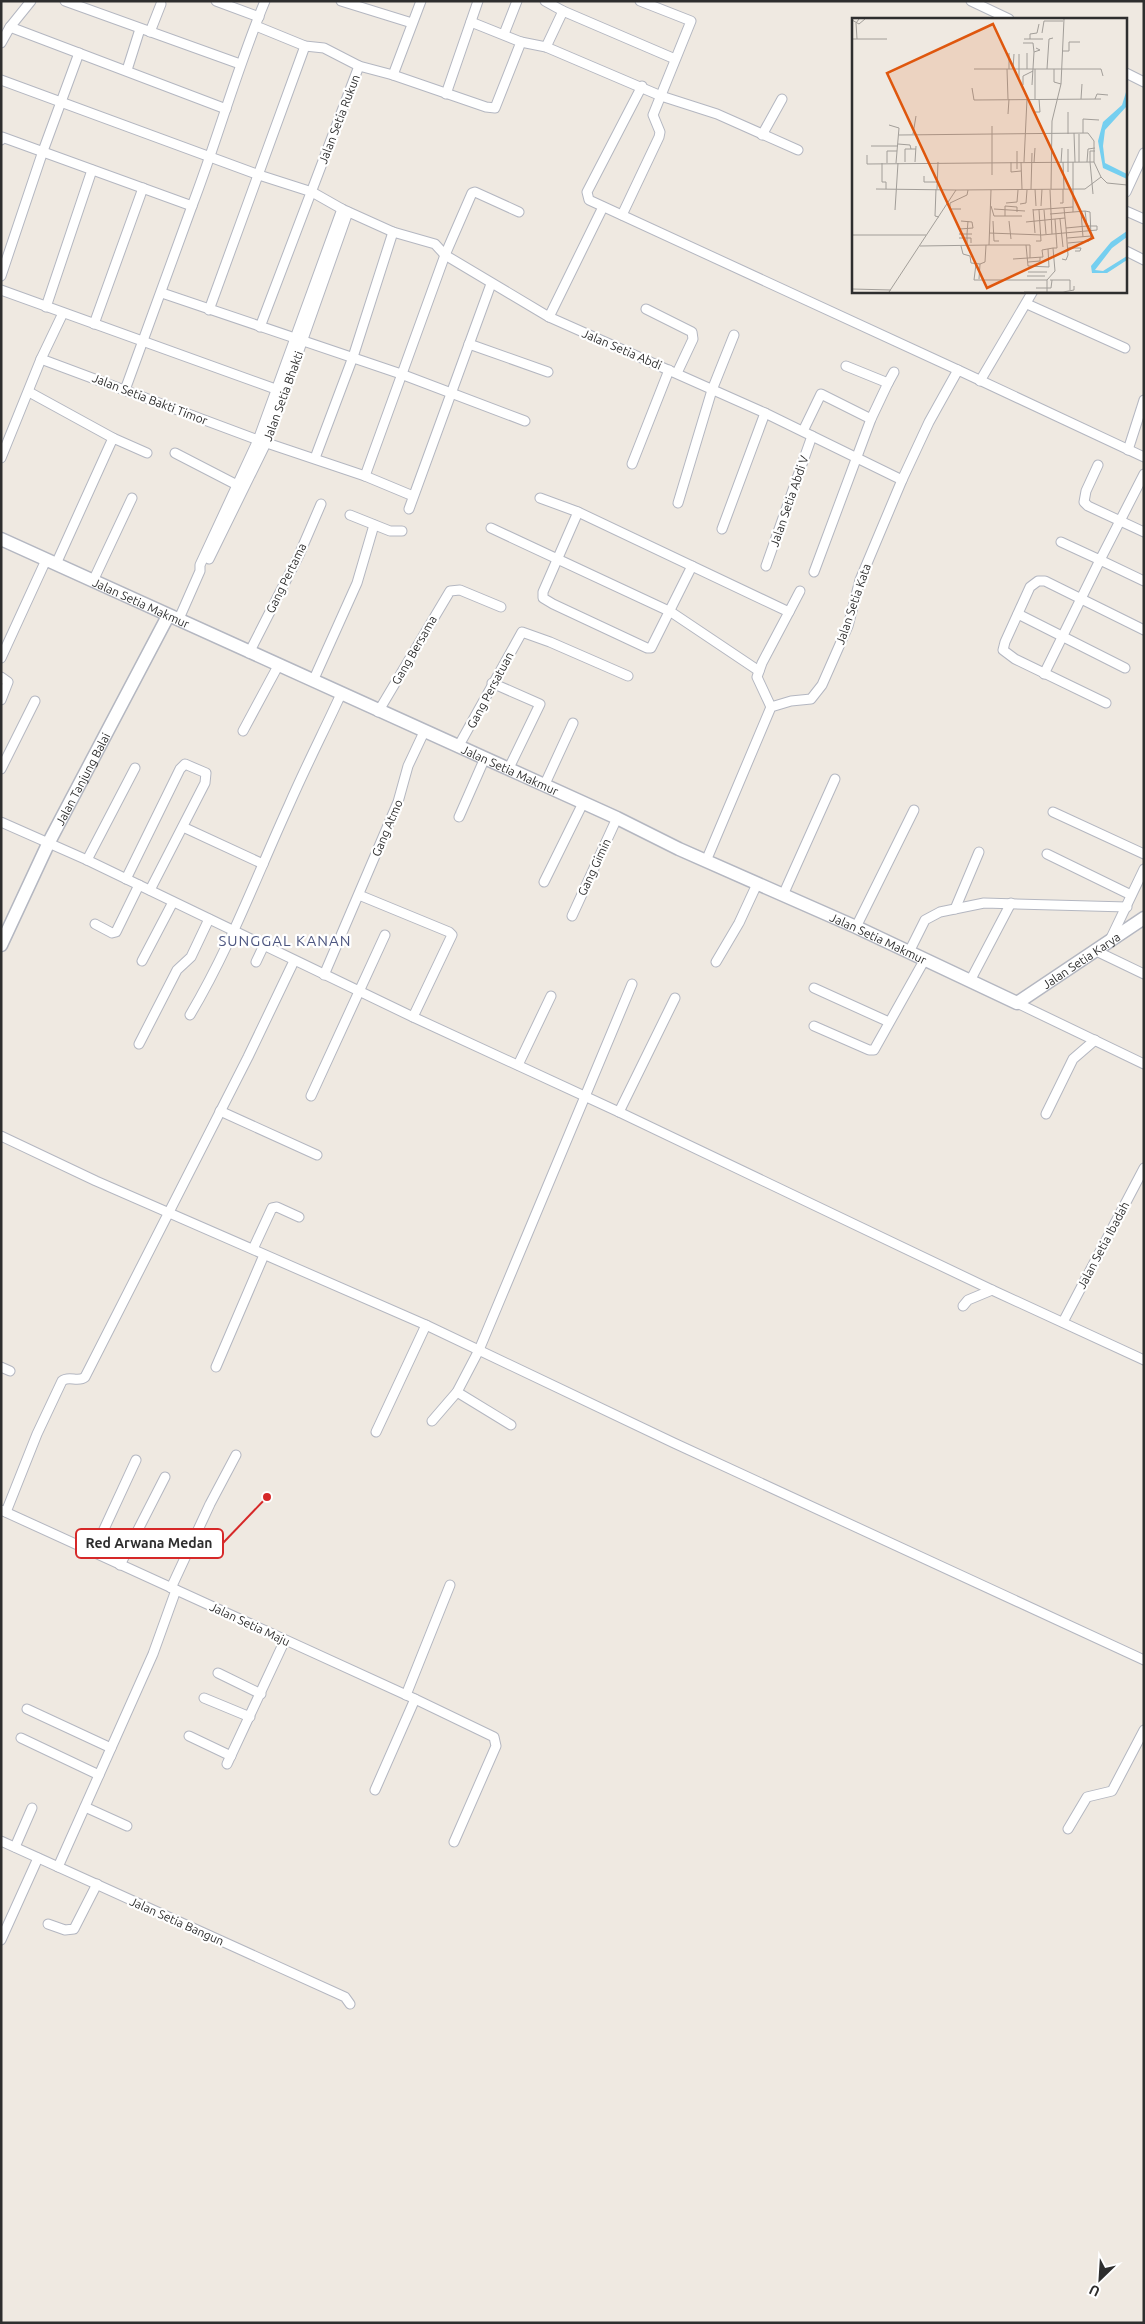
<svg xmlns="http://www.w3.org/2000/svg" width="1145" height="2324" viewBox="0 0 1145 2324" font-family="Ubuntu,sans-serif">
<rect width="100%" height="100%" fill="#efe9e1"/>
<g fill="none" stroke-linecap="round" stroke-linejoin="round">
<defs>
<g id="street">
<polyline points="65,1 240,64"/>
<polyline points="216,1 259,17"/>
<polyline points="341,1 412,23"/>
<polyline points="545,1 563,11"/>
<polyline points="971,1 1009,19"/>
<polyline points="471,22 521,42"/>
<polyline points="256,26 305,46 324,48 359,66 393,75 421,1"/>
<polyline points="10,27 31,1"/>
<polyline points="150,32 161,4"/>
<polyline points="504,34 517,1"/>
<polyline points="1,43 10,27 226,109"/>
<polyline points="546,47 563,11 675,59"/>
<polyline points="127,70 140,29"/>
<polyline points="1126,73 1144,82"/>
<polyline points="393,75 486,107 495,108 521,42 546,47 661,96 717,114 798,150"/>
<polyline points="1,80 259,175 312,192 342,209 393,232 435,244 445,255 549,317 765,413 902,480"/>
<polyline points="642,86 587,192 589,200 958,370"/>
<polyline points="446,94 478,1"/>
<polyline points="762,135 782,99"/>
<path d="M1,140L2,137L192,206C218,138 237,68 265,1"/>
<polyline points="1126,192 1144,153"/>
<polyline points="1126,211 1144,219"/>
<polyline points="622,215 659,137 660,132 653,115 691,21 640,1"/>
<polyline points="1126,251 1144,260"/>
<polyline points="1,276 43,151 79,53"/>
<polyline points="1,290 281,391"/>
<polyline points="162,293 401,374 525,421"/>
<polyline points="1027,304 1125,348"/>
<polyline points="46,307 92,170"/>
<polyline points="646,309 692,332 693,339 677,373"/>
<polyline points="209,310 305,46"/>
<polyline points="549,317 603,207"/>
<polyline points="94,324 143,188"/>
<polyline points="260,327 359,66"/>
<polyline points="469,344 548,372"/>
<polyline points="41,359 258,440 365,476 413,496"/>
<polyline points="980,381 1033,291"/>
<polyline points="888,383 894,372"/>
<polyline points="125,390 192,206"/>
<polyline points="29,392 113,438"/>
<polyline points="803,431 821,394 871,419"/>
<polyline points="1128,450 1144,400"/>
<polyline points="175,453 237,485"/>
<polyline points="1,458 41,359 63,313"/>
<polyline points="315,458 353,357 393,232"/>
<polyline points="632,464 669,370"/>
<polyline points="1098,465 1086,491 1084,502 1088,506 1144,532"/>
<polyline points="365,476 445,255 472,193 475,192 519,212"/>
<polyline points="540,498 578,512 789,612 762,663 757,677 771,707"/>
<polyline points="678,503 712,390 734,335"/>
<polyline points="409,509 491,284"/>
<polyline points="578,512 543,592 543,598 553,604 647,648 651,648 692,566"/>
<polyline points="350,515 390,531 402,531"/>
<polyline points="491,528 671,612 759,671"/>
<polyline points="722,529 765,413"/>
<polyline points="1061,542 1100,560 1144,474"/>
<polyline points="209,559 267,441 348,212"/>
<polyline points="56,564 113,438 147,453"/>
<polyline points="766,566 812,436"/>
<polyline points="814,572 871,419 888,383 846,366"/>
<polyline points="93,581 132,498"/>
<polyline points="789,612 800,591"/>
<polyline points="1018,614 1125,668"/>
<polyline points="178,621 200,571 200,565 258,440 342,209"/>
<polyline points="249,653 299,555 321,504"/>
<polyline points="1,658 46,560"/>
<polyline points="1044,674 1100,560 1144,581"/>
<polyline points="1,677 8,682 1,700"/>
<polyline points="313,681 357,583 374,525"/>
<polyline points="492,683 540,704 508,770"/>
<polyline points="1106,703 1015,659 1003,650 1005,642 1030,587 1038,581 1045,581 1144,630"/>
<polyline points="378,712 450,591 460,590 501,607"/>
<polyline points="243,731 278,666"/>
<polyline points="458,747 522,632 550,642 628,676"/>
<polyline points="1,769 35,701"/>
<polyline points="544,786 573,723"/>
<polyline points="1053,812 1144,854"/>
<polyline points="459,817 484,760"/>
<polyline points="1,822 87,860 413,1017 619,1112 992,1290 1144,1360"/>
<polyline points="183,827 263,864"/>
<polyline points="1047,854 1131,895"/>
<polyline points="87,860 135,768"/>
<polyline points="706,861 771,707 791,701 811,699 822,685 848,626 860,580 902,480 929,422 958,370 1144,457"/>
<polyline points="126,879 180,769 185,764 206,773 205,783 150,890"/>
<polyline points="544,882 583,803"/>
<polyline points="359,895 449,932 452,935 413,1017"/>
<polyline points="783,895 835,779"/>
<polyline points="955,909 979,852"/>
<polyline points="572,916 617,818"/>
<polyline points="95,924 112,933 116,932 139,885"/>
<polyline points="856,927 914,810"/>
<polyline points="1111,938 1144,869"/>
<polyline points="1094,950 1144,974"/>
<polyline points="909,952 925,920 940,912 984,903 1127,907"/>
<polyline points="142,961 173,902"/>
<polyline points="256,962 264,945"/>
<polyline points="716,962 739,923 757,884"/>
<polyline points="324,975 398,802 408,766 424,732"/>
<polyline points="970,981 1011,903"/>
<polyline points="814,988 889,1022"/>
<polyline points="1017,1003 1144,1064"/>
<path d="M190,1015C230,948 257,875 289,805C305,768 324,731 341,694"/>
<polyline points="814,1026 869,1050 874,1050 925,959"/>
<polyline points="139,1044 177,970 191,957 209,919"/>
<polyline points="518,1065 551,996"/>
<polyline points="311,1096 385,935"/>
<polyline points="220,1111 317,1155"/>
<polyline points="619,1112 675,998"/>
<polyline points="1046,1114 1073,1059 1095,1040"/>
<polyline points="1,1136 96,1181 426,1325 674,1443 1144,1660"/>
<polyline points="253,1249 272,1208 277,1207 299,1217"/>
<polyline points="963,1306 968,1300 992,1290"/>
<polyline points="1063,1322 1144,1168"/>
<polyline points="1,1367 10,1371"/>
<polyline points="216,1367 264,1255"/>
<polyline points="457,1392 511,1425"/>
<polyline points="432,1421 457,1392 479,1350 632,984"/>
<polyline points="376,1432 426,1325"/>
<polyline points="1,1510 415,1699 494,1737 496,1746 454,1842"/>
<path d="M6,1512L37,1434L62,1381C69,1375 78,1383 85,1377L248,1057L294,961"/>
<polyline points="93,1553 136,1460"/>
<polyline points="120,1565 165,1477"/>
<polyline points="171,1588 210,1504 236,1455"/>
<polyline points="218,1673 261,1694"/>
<polyline points="406,1695 450,1585"/>
<polyline points="204,1698 250,1717"/>
<polyline points="27,1709 111,1748"/>
<polyline points="189,1736 231,1756"/>
<polyline points="21,1738 99,1775"/>
<polyline points="227,1764 285,1640"/>
<polyline points="375,1790 415,1699"/>
<polyline points="85,1807 127,1826"/>
<polyline points="1068,1829 1087,1797 1112,1791 1144,1730"/>
<polyline points="1,1841 345,1997 350,2004"/>
<polyline points="15,1847 32,1808"/>
<polyline points="58,1867 153,1654 176,1590"/>
<polyline points="48,1924 65,1930 74,1929 97,1884"/>
<polyline points="1,1940 38,1858"/>
</g>
<g id="secondary">
<path id="s1" d="M1,539L617,818L679,849L856,927L1017,1003L1144,918"/>
<path id="s2" d="M1,945L49,842L168,616"/>
</g>
</defs>
<use href="#street" stroke="#b4b7c1" stroke-width="11"/>
<use href="#secondary" stroke="#b4b7c1" stroke-width="15"/>
<use href="#street" stroke="#fff" stroke-width="9"/>
<use href="#secondary" stroke="#fff" stroke-width="12"/>
</g>
<g text-anchor="middle" dominant-baseline="central" stroke-width="4.5" stroke-linejoin="round" paint-order="stroke">
<g font-size="12" fill="#2e2e2e" stroke="#fff">
<text transform="translate(339 119) rotate(-69)">Jalan Setia Rukun</text>
<text transform="translate(622 349) rotate(23)">Jalan Setia Abdi</text>
<text transform="translate(283 396) rotate(-70)">Jalan Setia Bhakti</text>
<text transform="translate(150 399) rotate(21)">Jalan Setia Bakti Timor</text>
<text transform="translate(789 501) rotate(-71)">Jalan Setia Abdi V</text>
<text transform="translate(286 578) rotate(-64)">Gang Pertama</text>
<text stroke="none"><textPath href="#s1" startOffset="154">Jalan Setia Makmur</textPath></text>
<text transform="translate(853 604) rotate(-71)">Jalan Setia Kata</text>
<text transform="translate(414 650) rotate(-60)">Gang Bersama</text>
<text transform="translate(490 690) rotate(-62)">Gang Persatuan</text>
<text stroke="none"><textPath href="#s1" startOffset="559">Jalan Setia Makmur</textPath></text>
<text stroke="none"><textPath href="#s2" startOffset="185">Jalan Tanjung Balai</textPath></text>
<text transform="translate(387 828) rotate(-67)">Gang Atmo</text>
<text transform="translate(594 867) rotate(-65)">Gang Gimin</text>
<text stroke="none"><textPath href="#s1" startOffset="964">Jalan Setia Makmur</textPath></text>
<text stroke="none"><textPath href="#s1" startOffset="1194">Jalan Setia Karya</textPath></text>
<text transform="translate(1103 1245) rotate(-62)">Jalan Setia Ibadah</text>
<text transform="translate(250 1624) rotate(25)">Jalan Setia Maju</text>
<text transform="translate(177 1921) rotate(24)">Jalan Setia Bangun</text>
</g>
<g font-size="15" letter-spacing="1" fill="#4d5680" stroke="#fff">
<text x="285" y="940">SUNGGAL KANAN</text>
</g>
</g>
<g transform="translate(852 18)">
<rect width="275" height="275" fill="#efe9e1"/>
<path d="M275,71L274,89L253,112L251,128L253,145L275,156V161L251,150L246,123L251,104L270,87ZM275,213V219L260,230L243,252L251,253L275,238V242L255,255H240L239,248L259,224Z" fill="#75cff0"/>
<path fill="none" stroke="#a29e99" stroke-width="1" d="M0,2L7,6L13,1M190,15L192,3H211M0,21H35M5,21L4,5L7,1M172,21H191M178,21V16L185,15L187,6M171,25H181L182,34M210,33H217V24H228M157,35V51M175,35V51M167,36V60M122,51H249L251,58M155,51L156,81M161,51L162,36M195,51L197,21L201,20M202,51V64L209,66M171,67V58L181,53M180,67L182,34L188,32L184,30M120,70L122,82L249,81M183,81V51M229,81L230,66M243,81L245,76L256,77M181,94H188L187,81M156,96L157,81M37,107L47,110L44,145M140,108V157M222,115L223,144M231,115V101L247,102M61,116L64,98M216,116V94M227,116V144M47,117L236,115L242,123V144M46,126L58,127L59,131M19,128H46M165,133V151M15,137V146L242,144L249,159M53,144V131H64M63,144L64,128M159,144V154L169,153M169,144L170,171M172,144L175,81M211,144L212,171M221,144V194M235,144L236,131L243,130M238,144L241,176M238,144V133H243M30,145V164H34V171M35,145V133H45M182,145L183,130M209,145L210,130M216,154V131M72,158V164H85M24,171L104,172M84,171L83,198L87,199M85,171L86,144M179,171L180,135M183,171L184,188M199,171L200,103L209,66L212,1M198,172L200,216M98,185L115,177L116,172M98,185V191H109M154,185L165,184L166,172M208,185H211V171M168,186L174,185L175,172M139,188L142,198H170M189,188L190,171M212,190L214,210M142,191L173,193M181,191L183,215M43,192L46,145M181,192L221,189M192,192L194,216M229,194L231,219M198,196L233,193L235,208L214,210L216,237L214,242L210,241M153,198V188L165,189V194M203,201L205,230M208,201L211,229M141,203L142,223H147M157,203L159,221M174,204L213,200M108,211L121,210L120,204L109,203M137,215L190,217L245,212V208H235M107,216H115L116,203M0,217H74M107,220H119V225M215,220L239,218L238,194L233,193M184,223H189L187,192M216,225L237,223L239,218M115,227V216H120M137,227H178V240M174,227L176,248L197,249L196,231M68,228L137,227L139,172M109,228L111,236L118,238L119,245L128,246L127,261M216,230H229L228,233H223M161,241L191,239L190,232L201,230M176,244L188,243V239M124,246L122,262H195M128,246L133,244L134,227M176,254H195M175,258H193M198,262H218V272M184,270H199L200,262M0,271L39,272M37,274L104,172L233,171L249,159L255,165L275,167M172,274H211L222,272V268M195,274V262L203,253L201,230H205"/>
<path fill="#df570e" fill-opacity="0.15" stroke="#df570e" stroke-width="2.5" d="M141,6L241,220L135,270L35,55Z"/>
<rect width="275" height="275" fill="none" stroke="#2e2e2e" stroke-width="2.5"/>
</g>
<path fill="none" stroke="#d62828" stroke-width="2" d="M267 1497L223 1543"/>
<circle fill="#d62828" stroke="#fff" stroke-width="2" cx="267" cy="1497" r="5"/>
<rect fill="#fff" stroke="#d62828" stroke-width="2" x="76" y="1529" width="147" height="29" rx="5"/>
<g font-size="14" text-anchor="middle" font-weight="bold" fill="#2e2e2e">
<text x="149" y="1548">Red Arwana Medan</text>
</g>
<rect width="1145" height="2324" fill="none" stroke="#2e2e2e" stroke-width="5"/>
<g transform="translate(1100 2279) rotate(205)" stroke="#ffffff" stroke-width="4" paint-order="stroke">
<path d="M0-4L9 19L0 12L-9 19Z" fill="#2e2e2e"/>
<text y="-8" font-size="14" font-weight="bold" text-anchor="middle" fill="#2e2e2e">U</text>
</g>
</svg>
